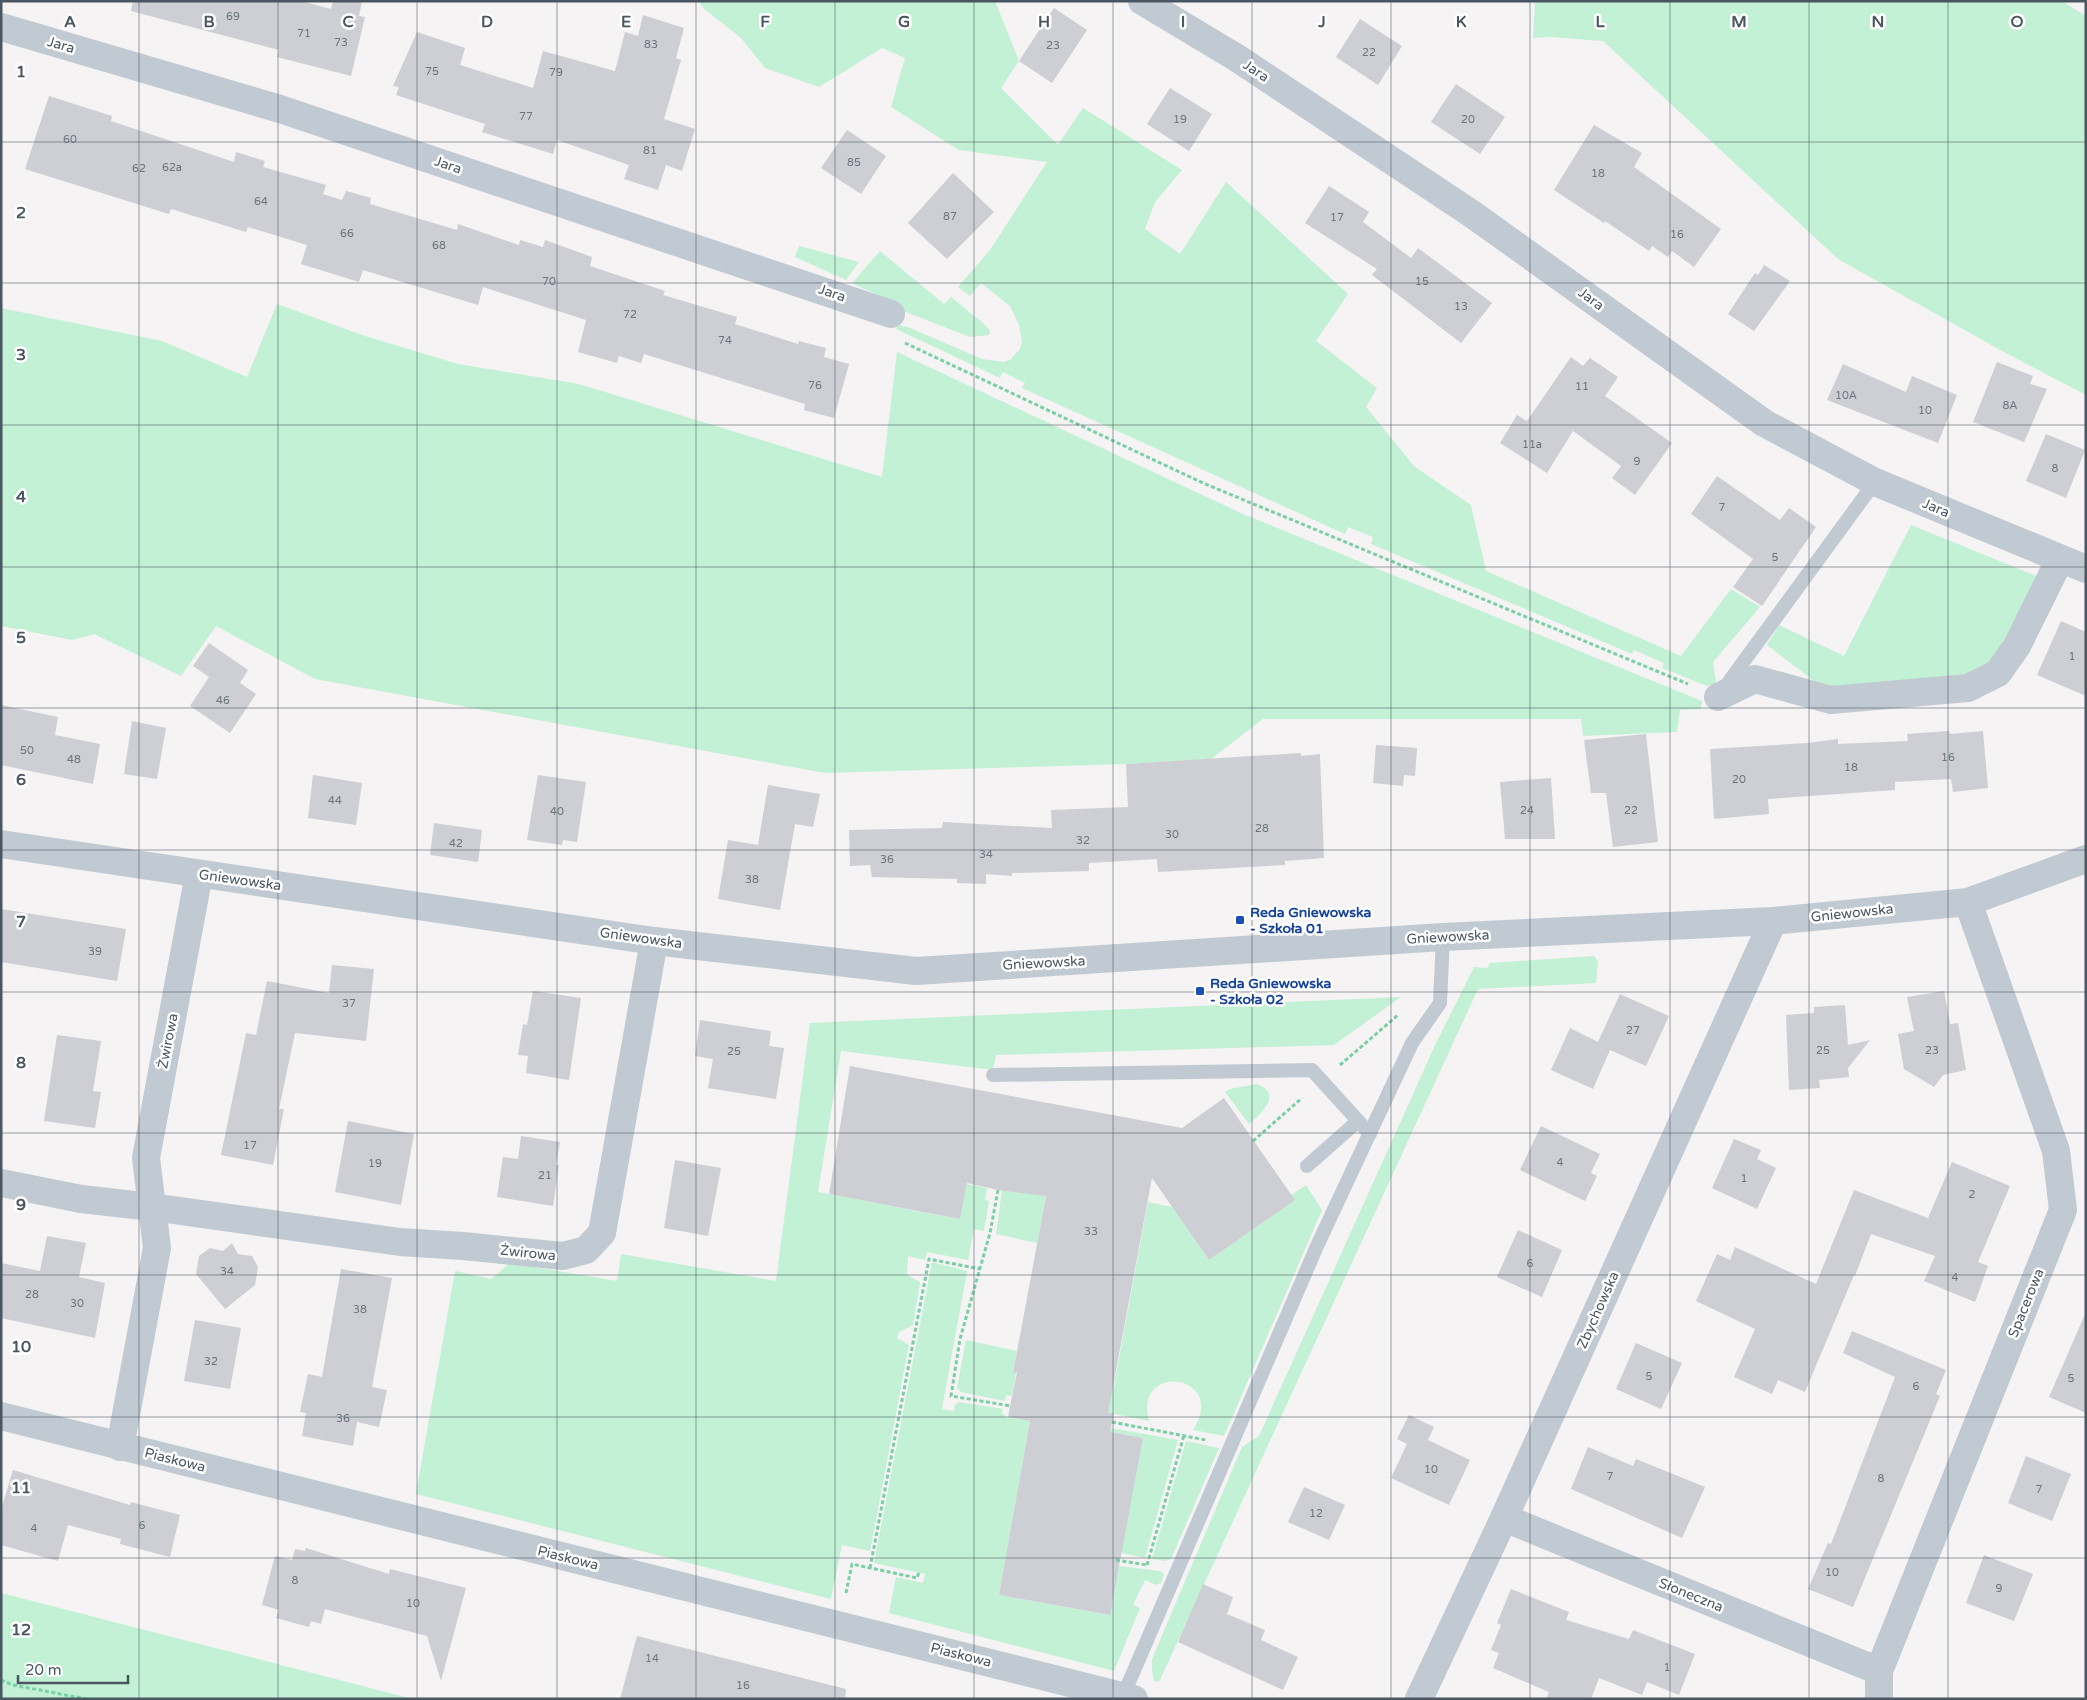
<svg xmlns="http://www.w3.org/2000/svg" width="2087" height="1700" viewBox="0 0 2087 1700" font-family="'Varela Round',sans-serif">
<rect width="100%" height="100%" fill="#f5f3f3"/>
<g fill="#c3f1d5">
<polygon points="698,1 995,1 1019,61 1001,88 1058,145 1083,108 1182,170 1155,202 1145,229 1180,254 1226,182 1348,294 1316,341 1377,388 1366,407 1415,467 1471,505 1486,571 1681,656 1731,589 1760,607 1713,662 1716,684 1707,686 1662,668 1664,663 1634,650 1632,654 1371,544 1373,537 1348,527 1345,534 1022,388 1025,383 1003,372 1000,378 896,329 898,325 908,327 982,359 1004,362 1010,360 1020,349 1022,342 1019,325 1010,306 981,283 970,296 958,287 990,250 1047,162 959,150 891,107 905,58 882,48 819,87 765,68 741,38 703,8"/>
<polygon points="1535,1 2062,1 2086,16 2086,395 2002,351 1838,259 1603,41 1550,37 1533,38"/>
<polygon points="799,246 859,262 846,280 795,257"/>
<polygon points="880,251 944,304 951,297 984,324 990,331 989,335 970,337 903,311 903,307 852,283"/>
<polygon points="277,304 365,336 458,364 579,384 882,477 897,352 1243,514 1702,701 1701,709 1680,710 1677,732 1583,736 1581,719 1263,719 1211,759 1126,764 825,773 315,679 216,626 181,676 94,634 72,640 1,626 1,308 162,341 247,377"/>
<polygon points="1911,525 2039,577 2015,632 1988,664 1949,682 1822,687 1767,645 1779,625 1844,656"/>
<polygon points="1594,956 1598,961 1596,983 1478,989 1159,1682 1154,1681 1152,1671 1152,1659 1242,1447 1259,1436 1436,1043 1474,967 1488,968 1490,963"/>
<polygon points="1401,997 1334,1045 996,1055 993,1070 841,1051 818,1192 959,1219 967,1184 987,1188 985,1200 989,1201 984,1231 974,1229 968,1260 927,1252 925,1260 908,1256 907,1275 920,1282 913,1325 899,1332 897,1338 909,1345 870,1551 842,1545 831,1599 416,1494 455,1271 491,1279 510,1263 617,1281 621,1254 776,1281 810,1023"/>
<path d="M1256,1084C1284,1093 1261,1114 1249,1124L1225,1092L1230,1089Z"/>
<polygon points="1048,1183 1037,1243 996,1234 1002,1190"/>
<path d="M1306,1185L1322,1210L1224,1436L1193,1430C1229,1374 1133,1361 1149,1421L1104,1412L1108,1390H1113L1148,1202L1172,1207L1209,1260L1294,1200L1291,1195Z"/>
<polygon points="932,1262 967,1271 942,1409 954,1411 955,1405 959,1402 1003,1409 1002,1414 1005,1415 1005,1417 1030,1421 999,1595 1109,1615 1119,1566 1160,1571 1164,1574 1161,1583 1156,1585 1145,1580 1133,1605 1140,1608 1114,1671 889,1613 896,1577 923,1583 925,1574 874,1563"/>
<polygon points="966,1340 1017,1351 1013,1372 1016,1372 1012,1396 1006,1395 1005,1401 961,1392 957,1388"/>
<polygon points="1111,1428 1178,1440 1145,1558 1121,1553 1143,1438 1110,1432"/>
<polygon points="1186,1441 1219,1448 1171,1559 1165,1561 1152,1559"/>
<polygon points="1,1593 413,1699 1,1699"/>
</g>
<g fill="#cdcfd5">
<polygon points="133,1 301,1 331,9 333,1 362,1 359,16 365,17 351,76 277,57 279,50 131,11"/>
<polygon points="1054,8 1087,30 1052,83 1019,61"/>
<polygon points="643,15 684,28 676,58 681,60 664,119 695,129 682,171 666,165 658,190 624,179 629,165 557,140 553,154 482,132 485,124 396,95 399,87 393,86 417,32 465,48 460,65 533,88 543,51 615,71 625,32 638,36"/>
<polygon points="1360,19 1402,46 1378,85 1336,57"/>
<polygon points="1456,84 1505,117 1480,154 1431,122"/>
<polygon points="1170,88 1212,114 1189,151 1147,124"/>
<polygon points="49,96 112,116 111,121 234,162 236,152 265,161 263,167 326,185 323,194 342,200 346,191 371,198 370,204 457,230 458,224 519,245 520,240 543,247 545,240 592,257 590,266 665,291 663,295 737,317 735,324 798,344 799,341 826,348 824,357 849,364 834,418 804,410 805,404 644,354 641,363 619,356 617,363 578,352 586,320 483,287 478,305 363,270 359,282 301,264 307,245 248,227 246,232 171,209 169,214 25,169"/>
<polygon points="1594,125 1642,153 1634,167 1721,229 1694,267 1672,251 1668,257 1652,246 1649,251 1605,221 1604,223 1554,190"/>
<polygon points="847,130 886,156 861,194 821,168"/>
<polygon points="953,173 994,212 947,259 908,223"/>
<polygon points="1329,186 1369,212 1363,222 1411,258 1418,248 1492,303 1461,343 1372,275 1377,269 1305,223"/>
<polygon points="1764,265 1790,281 1754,331 1728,314 1755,273 1758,275"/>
<polygon points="1571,357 1583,366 1590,358 1618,377 1605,396 1672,443 1635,495 1612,478 1621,466 1573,431 1547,473 1500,443 1517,415 1527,421"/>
<polygon points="1997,362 2033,376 2030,384 2047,389 2024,442 1973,422"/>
<polygon points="1843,364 1906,392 1912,376 1957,395 1938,443 1827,400"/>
<polygon points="2046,434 2085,450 2066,498 2026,481"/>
<polygon points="1717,476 1780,520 1789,508 1816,527 1762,606 1733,587 1753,559 1691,514"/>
<polygon points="2061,621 2086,632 2086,696 2037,675"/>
<polygon points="209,643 248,670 240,683 256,694 230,733 190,706 209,677 193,666"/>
<polygon points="1,705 58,717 55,735 100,744 93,784 1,765"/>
<polygon points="132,721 166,728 157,779 124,774"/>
<polygon points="1949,731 1950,734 1983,731 1988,788 1953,792 1951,779 1895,782 1895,790 1768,799 1769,814 1714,819 1710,749 1807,743 1838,739 1838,744 1908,741 1907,734"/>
<polygon points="1646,734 1658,842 1613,847 1606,793 1591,793 1584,740"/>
<polygon points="1376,745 1417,748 1415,776 1404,775 1403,786 1373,783"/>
<polygon points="1301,753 1301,756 1320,754 1324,858 1285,861 1285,865 1158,872 1157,859 1089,863 1089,871 1012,873 1012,876 986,874 986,884 957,883 957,879 872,877 870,865 850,866 849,830 942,828 943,822 1052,828 1051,810 1128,807 1126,764"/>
<polygon points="313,775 362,783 356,825 308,818"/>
<polygon points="538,775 586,782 577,842 563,840 562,845 527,840"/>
<polygon points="1551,778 1555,839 1505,839 1500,782"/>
<polygon points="768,785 820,794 813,827 795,824 780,910 718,899 728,840 758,845"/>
<polygon points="434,823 482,830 478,862 430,855"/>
<polygon points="1,909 126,929 117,981 1,962"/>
<polygon points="332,965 374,969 366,1041 295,1033 279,1109 284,1109 273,1165 221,1155 246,1033 256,1035 267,981 329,993"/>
<polygon points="533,991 581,998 569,1080 526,1073 528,1056 518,1055 523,1024 527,1025"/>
<polygon points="1944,991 1950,1024 1958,1023 1966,1070 1943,1075 1934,1087 1904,1069 1898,1034 1914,1031 1907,997"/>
<polygon points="1620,994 1669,1016 1646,1066 1610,1050 1593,1089 1551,1070 1570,1028 1598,1042"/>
<polygon points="1845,1005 1848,1045 1870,1040 1848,1068 1849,1077 1819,1080 1820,1088 1789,1090 1786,1015 1814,1013 1814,1007"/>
<polygon points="700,1020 771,1031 769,1046 784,1048 776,1099 708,1088 713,1059 695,1056"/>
<polygon points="57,1035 101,1041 93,1091 101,1092 95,1128 44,1121"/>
<polygon points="850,1066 1182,1128 1224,1098 1295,1200 1209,1260 1152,1178 1108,1413 1114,1413 1110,1432 1143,1438 1110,1615 999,1595 1030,1421 1008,1417 1017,1372 1013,1373 1046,1196 998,1190 967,1183 960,1219 829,1194"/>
<polygon points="348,1121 414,1134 401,1205 335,1192"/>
<polygon points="1541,1126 1600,1154 1591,1173 1597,1176 1585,1201 1520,1170"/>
<polygon points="521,1136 560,1142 556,1165 559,1165 553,1206 497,1197 503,1157 518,1159"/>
<polygon points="1734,1139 1761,1150 1757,1159 1776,1168 1757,1209 1712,1188"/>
<polygon points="675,1160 721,1168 708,1236 664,1228"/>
<polygon points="1952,1162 2010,1186 1978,1262 1988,1266 1975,1302 1924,1281 1935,1256 1871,1234 1855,1276 1854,1275 1805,1392 1778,1380 1772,1394 1734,1377 1755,1329 1696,1301 1717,1254 1730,1260 1735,1247 1816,1284 1854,1190 1928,1218"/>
<polygon points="1518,1230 1562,1250 1542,1297 1497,1277"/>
<polygon points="47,1236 86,1243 79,1277 105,1283 95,1338 1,1318 1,1263 40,1271"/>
<polygon points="232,1243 238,1254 252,1256 258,1267 255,1285 225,1309 196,1274 199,1256 210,1248 223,1251"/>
<polygon points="341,1269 392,1278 372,1387 387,1390 379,1427 357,1422 353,1446 302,1436 306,1413 300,1412 308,1374 322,1377"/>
<polygon points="2086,1312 2086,1413 2049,1397"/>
<polygon points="195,1320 241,1328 230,1389 184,1381"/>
<polygon points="1852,1331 1946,1370 1936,1394 1940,1396 1853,1607 1808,1589 1828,1543 1831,1544 1895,1377 1843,1353"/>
<polygon points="1636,1343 1682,1363 1661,1409 1616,1389"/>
<polygon points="1409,1415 1434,1427 1428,1440 1470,1460 1449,1505 1391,1478 1407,1444 1397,1439"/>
<polygon points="1588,1447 1633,1466 1636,1459 1705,1487 1682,1538 1571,1489"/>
<polygon points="2026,1456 2071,1474 2052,1521 2008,1503"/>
<polygon points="13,1470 130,1505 131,1502 180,1515 170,1557 120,1544 121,1539 68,1525 58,1561 1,1545 1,1510"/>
<polygon points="1304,1487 1345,1505 1329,1540 1288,1522"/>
<polygon points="306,1548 389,1574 390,1569 466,1588 441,1681 427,1636 325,1609 321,1624 311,1621 309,1627 276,1618 279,1610 262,1605 275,1556 292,1560 295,1549 305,1551"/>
<polygon points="1984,1555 2033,1574 2014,1621 1966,1603"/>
<polygon points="1203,1584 1233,1597 1227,1614 1265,1630 1261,1640 1298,1657 1283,1690 1178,1642"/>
<polygon points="1511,1589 1569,1612 1566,1620 1629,1639 1633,1630 1695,1654 1679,1695 1647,1682 1642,1695 1599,1678 1591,1699 1546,1699 1549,1692 1493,1668 1499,1653 1491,1650 1501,1625 1497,1623"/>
<polygon points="637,1636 846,1689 845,1699 620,1699"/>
</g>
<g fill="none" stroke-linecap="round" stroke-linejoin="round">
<g stroke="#7ad0a6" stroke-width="3" stroke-dasharray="4 2.5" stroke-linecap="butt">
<polyline points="905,343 1203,483 1688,684"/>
<polyline points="1340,1065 1398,1015"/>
<polyline points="1253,1141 1302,1098"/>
<polyline points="998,1190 990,1233 960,1339 951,1396 1011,1406"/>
<polyline points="1112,1422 1206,1440"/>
<polyline points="1116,1560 1147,1565"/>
<polyline points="1147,1565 1184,1435"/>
<polyline points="870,1568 929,1259 980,1269"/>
<polyline points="846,1593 852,1564 917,1578 919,1572"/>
<polyline points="1,1680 13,1685 87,1699"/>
</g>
<g stroke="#c1cad2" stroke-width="14">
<polyline points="1725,687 1875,482"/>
<polyline points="993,1075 1312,1070 1370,1134"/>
<polyline points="1307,1166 1358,1121"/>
<polyline points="1123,1696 1317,1246 1412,1043 1440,1003 1443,937"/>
</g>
<g stroke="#c1cad2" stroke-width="28">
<polyline points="1142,1 1237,58 1472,214 1764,423 1875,482 2086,569"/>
<polyline points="1,27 280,109 891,314"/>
<polyline points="1718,697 1755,679 1831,700 1968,688 1998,673 2017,646 2060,559"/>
<polyline points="1,1183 81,1199 152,1207 400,1242 463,1246 563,1256 586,1250 602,1233 654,941"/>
<polyline points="1,1416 1134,1699"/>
<polyline points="120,1447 157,1248 146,1158 199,874"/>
<polyline points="1504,1518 1879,1671"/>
<polyline points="1419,1699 1504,1518 1773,921"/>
<polyline points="1879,1699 1879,1671 2063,1210 2056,1151 1968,902"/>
</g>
<polyline stroke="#c1cad2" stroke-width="28" points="1,844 654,941 916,971 1443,937 1773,921 1968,902 2086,859"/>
</g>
<path fill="none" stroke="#4a5661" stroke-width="1" stroke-opacity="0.55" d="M139,1V1699M278,1V1699M417,1V1699M557,1V1699M696,1V1699M835,1V1699M974,1V1699M1113,1V1699M1252,1V1699M1391,1V1699M1530,1V1699M1670,1V1699M1809,1V1699M1948,1V1699M1,142H2086M1,283H2086M1,425H2086M1,567H2086M1,708H2086M1,850H2086M1,992H2086M1,1133H2086M1,1275H2086M1,1417H2086M1,1558H2086"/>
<g fill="#1a4fb4" stroke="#fff" stroke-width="2">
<rect x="1235" y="915" width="10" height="10" rx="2.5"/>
<rect x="1195" y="986" width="10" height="10" rx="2.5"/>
</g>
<g text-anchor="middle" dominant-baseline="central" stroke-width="5" stroke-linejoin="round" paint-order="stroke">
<g font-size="11" fill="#6b747e">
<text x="233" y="16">69</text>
<text x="304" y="33">71</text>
<text x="341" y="42">73</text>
<text x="651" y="44">83</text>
<text x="1053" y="45">23</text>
<text x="1369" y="52">22</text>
<text x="432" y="71">75</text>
<text x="556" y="72">79</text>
<text x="526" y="116">77</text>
<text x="1180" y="119">19</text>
<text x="1468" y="119">20</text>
<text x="70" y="139">60</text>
<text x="650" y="150">81</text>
<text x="854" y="162">85</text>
<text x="172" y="167">62a</text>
<text x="139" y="168">62</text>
<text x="1598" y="173">18</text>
<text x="261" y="201">64</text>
<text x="950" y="216">87</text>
<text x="1337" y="217">17</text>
<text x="347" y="233">66</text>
<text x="1677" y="234">16</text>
<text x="439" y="245">68</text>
<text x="549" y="281">70</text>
<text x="1422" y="281">15</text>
<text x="1461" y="306">13</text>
<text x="630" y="314">72</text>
<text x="725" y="340">74</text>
<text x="815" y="385">76</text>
<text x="1582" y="386">11</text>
<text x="1846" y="395">10A</text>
<text x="2010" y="405">8A</text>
<text x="1925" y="410">10</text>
<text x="1532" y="444">11a</text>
<text x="1637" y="461">9</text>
<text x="2055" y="468">8</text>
<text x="1722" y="507">7</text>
<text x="1775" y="557">5</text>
<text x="2072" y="656">1</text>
<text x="223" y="700">46</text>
<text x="27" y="750">50</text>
<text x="1948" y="757">16</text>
<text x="74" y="759">48</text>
<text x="1851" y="767">18</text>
<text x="1739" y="779">20</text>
<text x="335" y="800">44</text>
<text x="1527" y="810">24</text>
<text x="1631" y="810">22</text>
<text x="557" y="811">40</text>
<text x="1262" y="828">28</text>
<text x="1172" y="834">30</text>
<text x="1083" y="840">32</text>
<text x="456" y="843">42</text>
<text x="986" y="854">34</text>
<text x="887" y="859">36</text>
<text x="752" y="879">38</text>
<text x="95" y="951">39</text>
<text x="349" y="1003">37</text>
<text x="1633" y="1030">27</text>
<text x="1823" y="1050">25</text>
<text x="1932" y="1050">23</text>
<text x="734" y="1051">25</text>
<text x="250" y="1145">17</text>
<text x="1560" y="1162">4</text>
<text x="375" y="1163">19</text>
<text x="545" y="1175">21</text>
<text x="1744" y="1178">1</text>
<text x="1972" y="1194">2</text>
<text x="1091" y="1231">33</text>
<text x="1530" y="1263">6</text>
<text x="227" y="1271">34</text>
<text x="1955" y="1277">4</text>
<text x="32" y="1294">28</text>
<text x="77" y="1303">30</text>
<text x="360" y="1309">38</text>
<text x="211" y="1361">32</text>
<text x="1649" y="1376">5</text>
<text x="2071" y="1378">5</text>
<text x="1916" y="1386">6</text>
<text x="343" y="1418">36</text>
<text x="1431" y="1469">10</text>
<text x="1610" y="1476">7</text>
<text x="1881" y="1478">8</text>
<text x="2039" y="1489">7</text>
<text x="1316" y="1513">12</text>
<text x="142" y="1525">6</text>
<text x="34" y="1528">4</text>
<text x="1832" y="1572">10</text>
<text x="295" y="1580">8</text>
<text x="1999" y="1588">9</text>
<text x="413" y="1603">10</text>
<text x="652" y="1658">14</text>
<text x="1667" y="1667">1</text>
<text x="743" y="1685">16</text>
</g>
<g font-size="14" fill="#4a5661" stroke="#fff">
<text transform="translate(61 45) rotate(16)">Jara</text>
<text transform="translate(1256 71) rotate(34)">Jara</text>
<text transform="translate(448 165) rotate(19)">Jara</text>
<text transform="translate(832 293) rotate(19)">Jara</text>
<text transform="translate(1591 299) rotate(36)">Jara</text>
<text transform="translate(1936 508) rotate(23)">Jara</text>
<text transform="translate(240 880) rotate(8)">Gniewowska</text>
<text transform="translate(1852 913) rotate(-6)">Gniewowska</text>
<text transform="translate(1448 937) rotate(-3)">Gniewowska</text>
<text transform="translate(641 938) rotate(8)">Gniewowska</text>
<text transform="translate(1044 963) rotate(-3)">Gniewowska</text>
<text transform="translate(168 1041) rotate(-79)">Żwirowa</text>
<text transform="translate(528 1253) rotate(6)">Żwirowa</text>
<text transform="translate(2026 1303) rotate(-68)">Spacerowa</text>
<text transform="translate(1598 1310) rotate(-66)">Zbychowska</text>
<text transform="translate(175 1460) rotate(14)">Piaskowa</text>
<text transform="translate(568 1558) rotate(14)">Piaskowa</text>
<text transform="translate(1691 1595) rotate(22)">Słoneczna</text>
<text transform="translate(961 1655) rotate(14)">Piaskowa</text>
</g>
<g font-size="14" font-weight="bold" fill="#164399" stroke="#fff" text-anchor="start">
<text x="1250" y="912">Reda Gniewowska<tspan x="1250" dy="16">- Szkoła 01</tspan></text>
<text x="1210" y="983">Reda Gniewowska<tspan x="1210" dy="16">- Szkoła 02</tspan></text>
</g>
</g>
<g font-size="16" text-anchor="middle" font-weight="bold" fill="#4a5661" stroke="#fff" stroke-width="5" stroke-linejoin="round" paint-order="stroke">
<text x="70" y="27">A</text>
<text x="209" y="27">B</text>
<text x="348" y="27">C</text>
<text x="487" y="27">D</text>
<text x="626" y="27">E</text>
<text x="765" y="27">F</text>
<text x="904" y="27">G</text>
<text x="1044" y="27">H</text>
<text x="1183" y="27">I</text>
<text x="1322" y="27">J</text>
<text x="1461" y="27">K</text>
<text x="1600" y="27">L</text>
<text x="1739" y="27">M</text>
<text x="1878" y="27">N</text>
<text x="2017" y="27">O</text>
<text x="21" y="77">1</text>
<text x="21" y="218">2</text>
<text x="21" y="360">3</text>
<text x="21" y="502">4</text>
<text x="21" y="643">5</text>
<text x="21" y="785">6</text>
<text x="21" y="927">7</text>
<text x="21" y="1068">8</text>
<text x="21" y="1210">9</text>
<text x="21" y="1352">10</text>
<text x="21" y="1493">11</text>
<text x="21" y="1635">12</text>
</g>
<rect width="2087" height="1700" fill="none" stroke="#4a5661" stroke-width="5"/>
<path d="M18 1675v8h110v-8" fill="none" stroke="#4a5661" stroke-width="2.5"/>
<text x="25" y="1675" font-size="15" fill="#4a5661" stroke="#ffffff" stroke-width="4" paint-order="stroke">20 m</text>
</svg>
